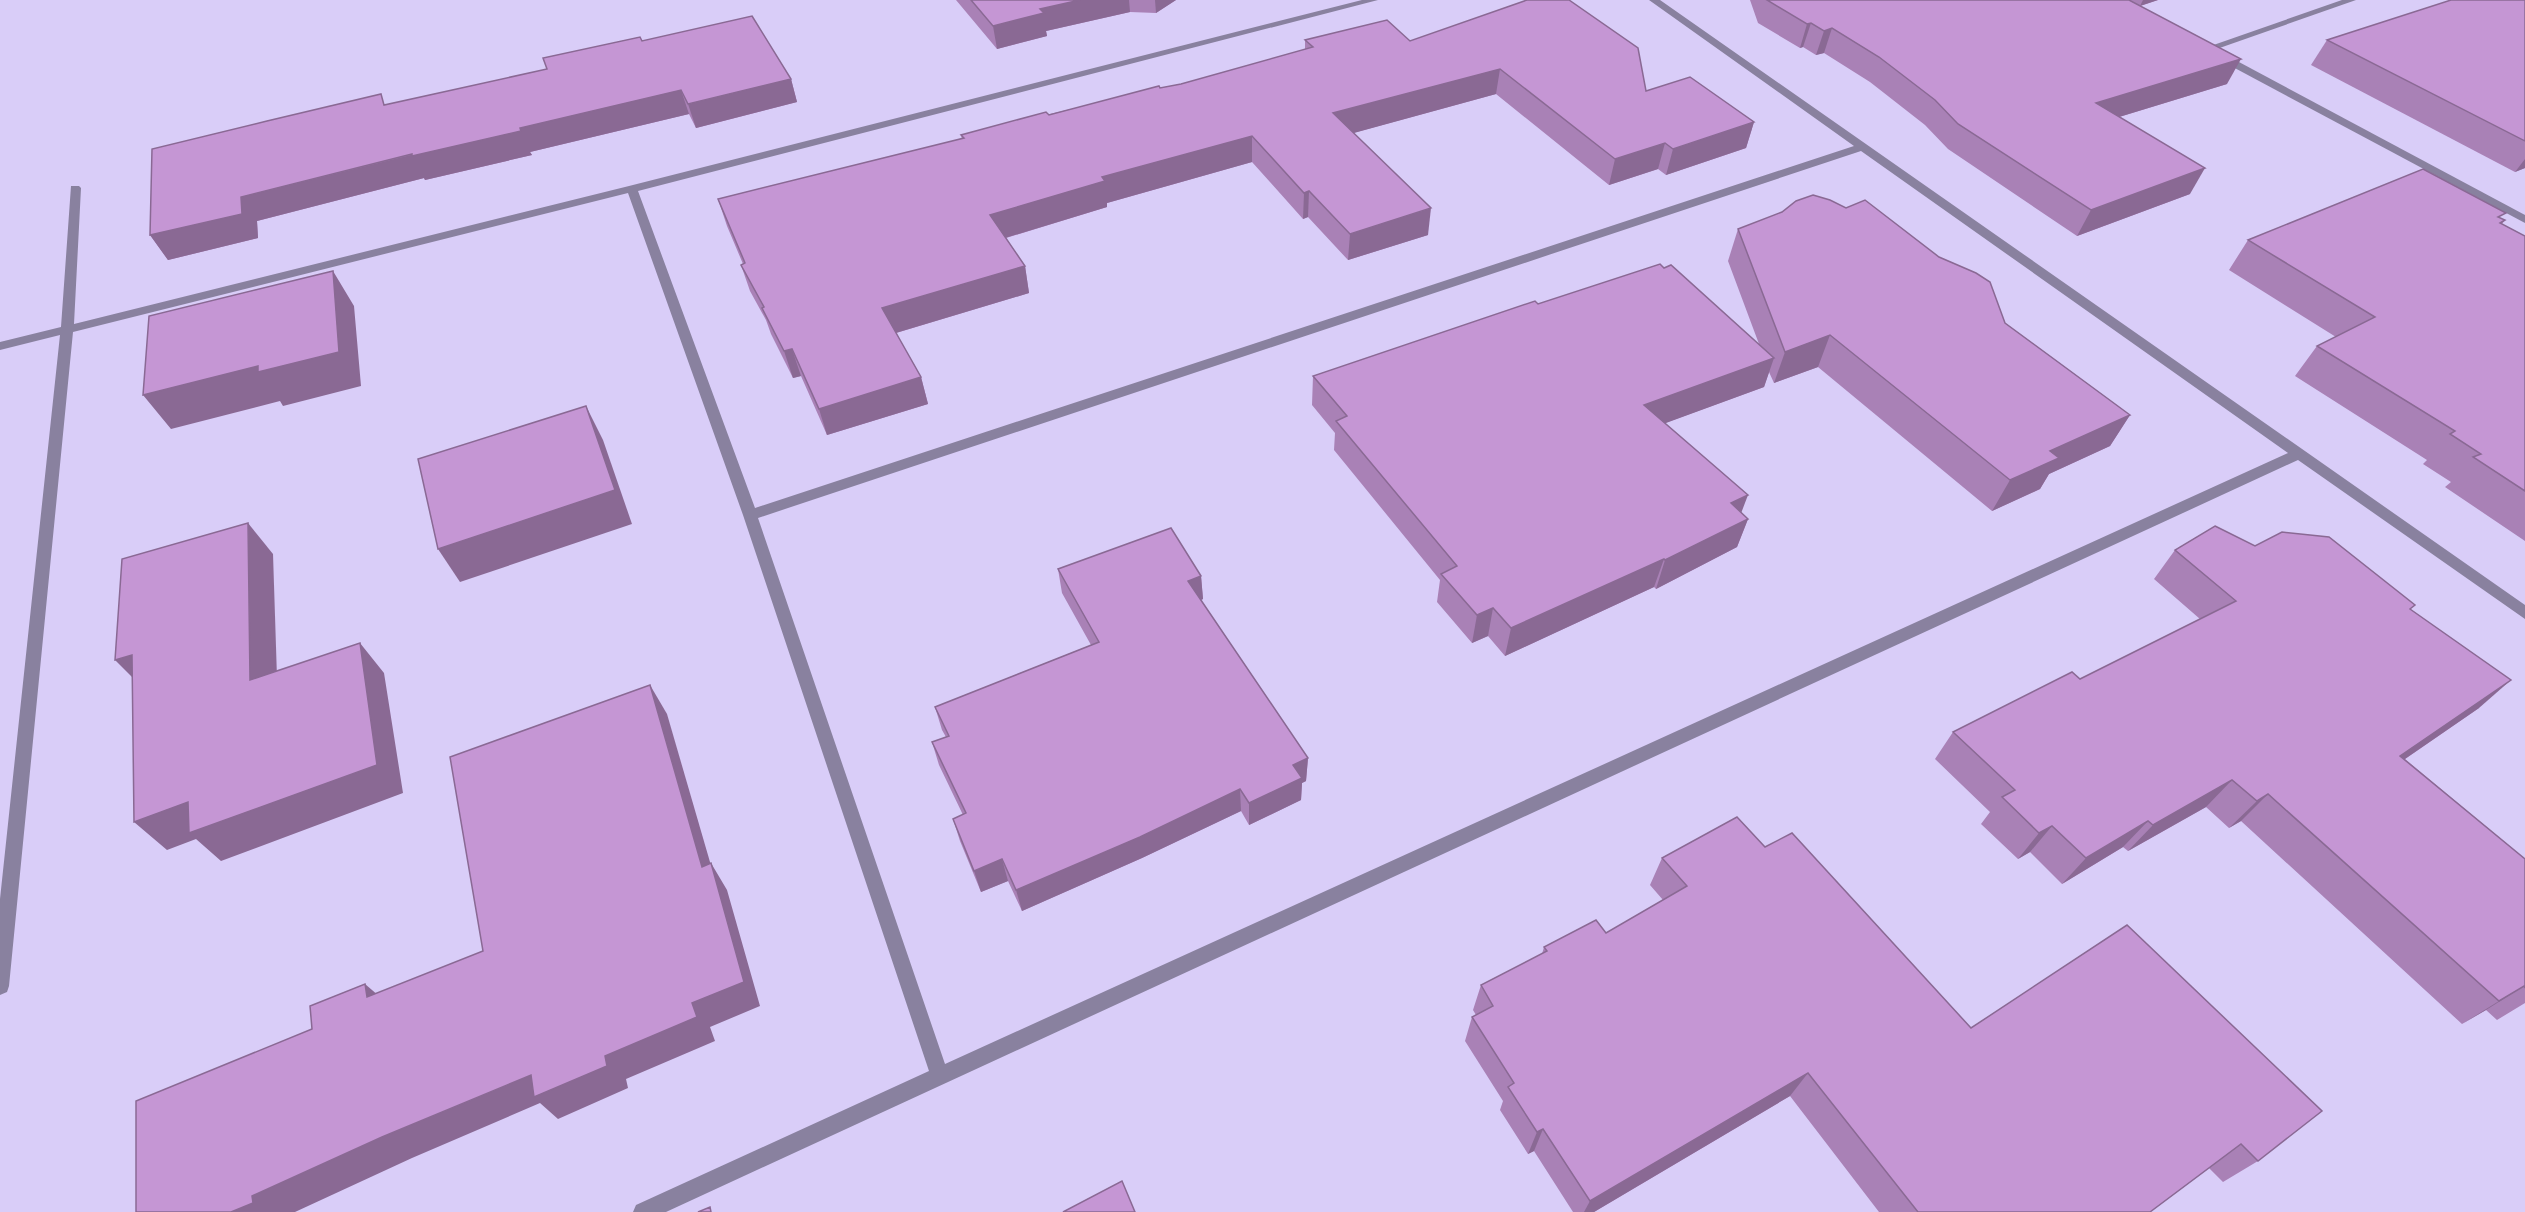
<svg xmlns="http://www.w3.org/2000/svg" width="2525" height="1212" viewBox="0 0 2525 1212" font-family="'PT Serif',serif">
<rect width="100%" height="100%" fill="#d9cdf8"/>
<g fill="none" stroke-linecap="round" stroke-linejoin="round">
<g fill="#89819f" fill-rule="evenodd">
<path d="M1362,0H1378L638,191L755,508L1854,146L1649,0H1660L2525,605V619L2298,460L666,1212H633L636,1205L929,1071L743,515L628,193L73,332L9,986L7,992L0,995V899L60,335L0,350V342L61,327L71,186H79L81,188L74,324L629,186ZM1861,151L2288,453L945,1064L758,518Z"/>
<polygon points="2342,0 2356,0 2211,51 2202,49"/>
<polygon points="2216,54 2224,54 2525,215 2525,223 2216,58"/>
</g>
</g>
<g fill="#a981b6">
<polygon points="956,0 1176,0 1156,13 1130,12 1046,31 1047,36 997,49"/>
<polygon points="1750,0 2158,0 2140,6 2227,84 2119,117 2190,194 2077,236 1948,149 1925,125 1870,82 1824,53 1816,55 1803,47 1800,48 1758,23"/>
<polygon points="2525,0 2525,168 2515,172 2311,65 2327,40"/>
<polygon points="1305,40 1410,41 1646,91 1754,122 1746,148 1666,175 1658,169 1609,185 1496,94 1353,133 1428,235 1348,260 1308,217 1303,219 1252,162 1107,203 1107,207 1006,238 1025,266 1029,293 896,333 921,377 928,404 827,435 801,376 793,378 771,334 766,320 750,291 741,265 743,264 727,226 718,199 962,139 961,135 1160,88 1181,84 1305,50"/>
<polygon points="642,41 791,79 797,102 696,128 689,114 530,152 532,155 425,180 424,178 257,221 258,238 168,260 150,235 387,105 547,69"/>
<polygon points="2502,219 2505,220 2502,224 2525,236 2525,541 2445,487 2451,482 2423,464 2427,460 2295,376 2317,346 2336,337 2229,270 2248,240"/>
<polygon points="1738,229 2005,323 2130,415 2110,446 2049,474 2040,489 1992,511 1818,367 1774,383 1769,372 1764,387 1665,423 1742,513 1748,519 1737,547 1656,589 1654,587 1505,656 1488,636 1472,643 1437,602 1440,580 1334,450 1335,433 1312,405 1313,376 1538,304 1759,344 1728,261"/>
<polygon points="2255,546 2411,610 2479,708 2405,759 2525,859 2525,1003 2497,1020 2486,1010 2462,1024 2241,821 2229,828 2206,807 2128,851 2123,847 2062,884 2030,852 2018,859 1981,824 1990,812 1935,759 1953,732 2080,679 2200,619 2154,579 2175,550"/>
<polygon points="1058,569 1201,576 1203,599 1201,600 1308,758 1306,781 1302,783 1301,800 1249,825 1241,811 1142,858 1022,911 1008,881 981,892 960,841 953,819 963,815 939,765 932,742 946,737 942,730 935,707 1091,645 1062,593"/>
<polygon points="1765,847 1971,1028 2127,925 2258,1161 2223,1182 2209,1168 2150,1212 1879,1212 1790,1096 1594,1212 1573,1212 1534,1151 1528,1154 1500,1110 1503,1101 1465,1041 1472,1017 1476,1015 1473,1010 1481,985 1542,954 1544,947 1606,933 1663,900 1650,885 1662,858"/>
</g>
<g fill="#8a6994">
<polygon points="1080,0 1129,0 1130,12 1046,31 1047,36 997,49 993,26 1040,9"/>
<polygon points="1155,0 1176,0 1156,13"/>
<polygon points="2143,0 2158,0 2140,6"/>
<polygon points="1811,23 1803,47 1800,48 1807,24"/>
<polygon points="1832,28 1824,53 1816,55 1824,31"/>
<polygon points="2241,59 2227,84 2083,128 2096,103"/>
<polygon points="1500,69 1496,94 1332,139 1333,113"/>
<polygon points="791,79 797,102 696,128 688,104"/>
<polygon points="681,90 689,114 530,152 532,155 425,180 424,178 257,221 258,238 168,260 150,235 241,197 520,128"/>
<polygon points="1754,122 1746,148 1666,175 1673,149"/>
<polygon points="1252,136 1252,162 1107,203 1107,207 995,241 990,215 1102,177"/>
<polygon points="1665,143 1658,169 1609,185 1615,159"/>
<polygon points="2525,159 2525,168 2515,172"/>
<polygon points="2205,168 2190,194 2077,236 2091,210"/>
<polygon points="1309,191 1308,217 1303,219 1304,193"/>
<polygon points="1431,208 1428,235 1348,260 1350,234"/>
<polygon points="1025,266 1029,293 889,335 882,308"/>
<polygon points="333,271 354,306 361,386 283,406 280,401 171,429 143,395"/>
<polygon points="1830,335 1818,367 1774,383 1785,352"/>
<polygon points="792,349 801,376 793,378 784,351"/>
<polygon points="1774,358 1764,387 1636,434 1644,405"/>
<polygon points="921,377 928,404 827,435 819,409"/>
<polygon points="586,406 603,440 632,524 460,582 438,549"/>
<polygon points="2130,415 2110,446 2049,474 2040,489 1992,511 2010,480 2050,451"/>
<polygon points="1748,495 1737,524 1748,519 1737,547 1656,589 1665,560 1731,503"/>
<polygon points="248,523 273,554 278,709 250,680"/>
<polygon points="1664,559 1654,587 1505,656 1511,628"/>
<polygon points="1201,576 1203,599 1189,605 1188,581"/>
<polygon points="1493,608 1488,636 1472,643 1477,615"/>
<polygon points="360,643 384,673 403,793 221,861 196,839 167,850 134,822"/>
<polygon points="132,655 145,690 115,660"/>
<polygon points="2511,680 2479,708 2370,783 2400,756"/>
<polygon points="650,685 667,714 719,893 702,867"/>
<polygon points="1308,758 1306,781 1302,783 1301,800 1249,825 1249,803 1293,765"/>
<polygon points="2232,780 2206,807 2128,851 2153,825"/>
<polygon points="1240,789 1241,811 1142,858 1022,911 1016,890"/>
<polygon points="2268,794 2241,821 2229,828 2257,801"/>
<polygon points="2148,821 2123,847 2062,884 2086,858"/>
<polygon points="2052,826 2030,852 2018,859 2039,833"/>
<polygon points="1002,859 1008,881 981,892 974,871"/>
<polygon points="711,863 727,890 760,1006 710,1027 715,1041 626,1079 628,1088 558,1119 540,1103 412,1158 295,1212 231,1212 252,1196 382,1137 531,1075 605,1056 692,1003"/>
<polygon points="365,984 393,1008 367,997"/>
<polygon points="2524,986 2486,1010 2462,1024 2499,1001"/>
<polygon points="1808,1073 1790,1096 1594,1212 1584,1212 1590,1201"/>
<polygon points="1543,1129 1534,1151 1528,1154 1537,1132"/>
</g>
<g fill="#c596d4" stroke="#8a6994" stroke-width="1.5">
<polygon points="971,0 1080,0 1040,9 1044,13 993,26"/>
<polygon points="1527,0 1569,0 1638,48 1646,91 1690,77 1754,122 1673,149 1665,143 1615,159 1500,69 1333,113 1431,208 1350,234 1309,191 1304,193 1252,136 1102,177 1105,181 990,215 1025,266 882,308 921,377 819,409 792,349 784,351 762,308 764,307 741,265 745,263 718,199 964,138 961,135 1046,112 1049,115 1159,86 1160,88 1181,84 1313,47 1305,40 1387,20 1410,41"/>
<polygon points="1767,0 2129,0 2241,59 2096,103 2205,168 2091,210 1958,124 1935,100 1879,57 1832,28 1824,31 1811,23 1807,24"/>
<polygon points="2451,0 2525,0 2525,141 2327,40"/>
<polygon points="752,16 791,79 688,104 681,90 520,128 521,131 412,156 412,154 241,197 242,214 150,235 152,149 267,121 381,94 384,105 547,69 543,58 640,37 642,41"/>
<polygon points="2423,169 2506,213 2498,217 2505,220 2500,223 2525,236 2525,491 2473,457 2481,454 2450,434 2455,431 2317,346 2375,317 2248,240"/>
<polygon points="1813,195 1830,200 1846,208 1865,200 1939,257 1976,273 1990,282 2005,323 2130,415 2050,451 2059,458 2010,480 1830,335 1785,352 1738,229 1782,212 1796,201"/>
<polygon points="1660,264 1664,268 1671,265 1774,358 1644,405 1748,495 1731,503 1748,519 1665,560 1664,559 1511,628 1493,608 1477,615 1441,574 1457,566 1336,421 1347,416 1313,376 1535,301 1538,304"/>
<polygon points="333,271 339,352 258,372 258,366 143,395 149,316"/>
<polygon points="586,406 615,490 438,549 418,459"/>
<polygon points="248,523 250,680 360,643 377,765 189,833 188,802 134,822 132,655 115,660 122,559"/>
<polygon points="2215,526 2255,546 2282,532 2329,537 2415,605 2410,609 2511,680 2400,756 2525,859 2525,988 2524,986 2499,1001 2268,794 2257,801 2232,780 2153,825 2148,821 2086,858 2052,826 2039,833 2002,797 2015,790 1953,732 2072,672 2080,679 2236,601 2175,550"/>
<polygon points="1171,528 1201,576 1188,581 1308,758 1293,765 1302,778 1249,803 1240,789 1140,837 1016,890 1002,859 974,871 953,819 966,813 932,742 949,736 935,707 1099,642 1058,569"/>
<polygon points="650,685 702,867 711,863 744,982 692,1003 697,1017 605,1056 607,1066 534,1097 531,1075 382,1137 252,1196 253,1203 231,1212 136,1212 136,1101 312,1029 310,1006 365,984 367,997 483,951 450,757"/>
<polygon points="1737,817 1765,847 1792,833 1971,1028 2127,925 2322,1111 2258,1161 2241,1144 2150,1212 1918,1212 1808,1073 1590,1201 1543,1129 1537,1132 1508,1087 1514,1083 1472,1017 1493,1006 1481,985 1547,951 1544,947 1596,920 1606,933 1687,886 1662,858"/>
<polygon points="1122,1181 1135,1212 1063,1212"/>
<polygon points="710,1207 711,1212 698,1212"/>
</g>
</svg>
